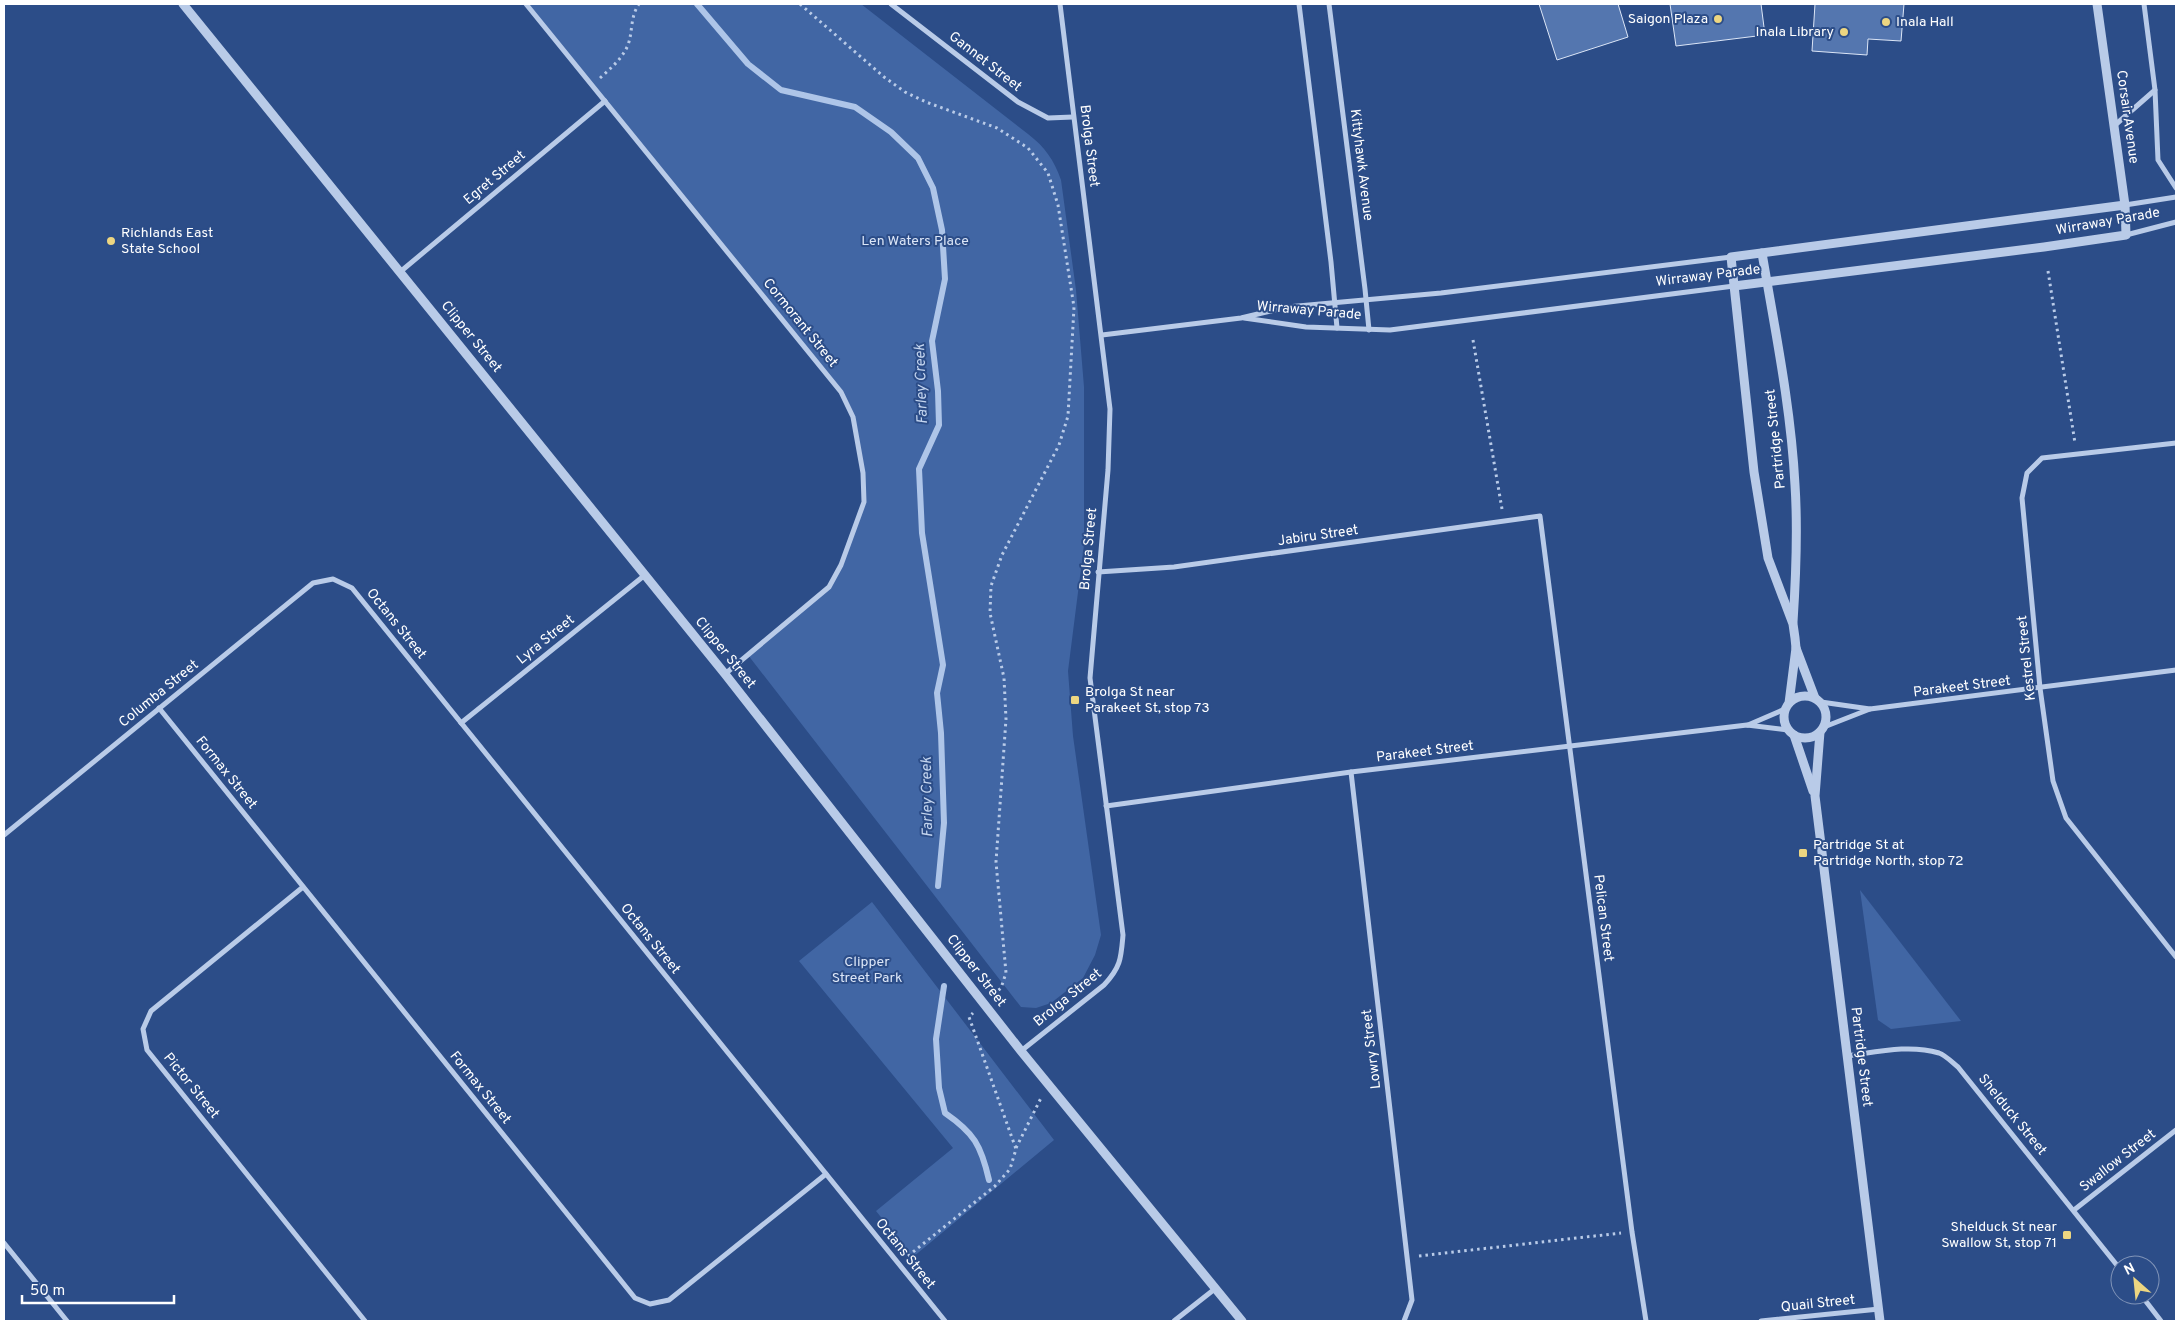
<svg xmlns="http://www.w3.org/2000/svg" width="2180" height="1325" viewBox="0 0 2180 1325" font-family="Overpass,sans-serif">
<rect width="100%" height="100%" fill="#2c4d88"/>
<g fill="#4166a4">
<path d="M526,4H861L1028,134C1045,147 1054,160 1061,180L1076,290L1084,387V545L1068,671L1073,736L1101,935L1095,955L1083,978L1051,1003L1036,1008L1021,1007L748,655L829,587L841,565L864,502L863,473L853,417L841,392Z"/>
<polygon points="1860,890 1961,1021 1891,1029 1878,1020"/>
<polygon points="872,902 1054,1140 913,1257 876,1211 953,1148 799,961"/>
</g>
<g fill="none" stroke-linecap="round" stroke-linejoin="round">
<g stroke="#aec5e8" stroke-width="6">
<polyline points="697,4 748,64 781,90 855,107 891,132 918,158 933,188 942,230 945,279 932,341 938,391 939,425 919,469 922,533 943,665 937,693 941,733 944,823 938,886"/>
<path d="M944,986L936,1039L939,1088L945,1113C974,1133 981,1145 989,1180"/>
</g>
</g>
<g fill="#5476af" stroke="#dce6f7">
<polygon points="1539,4 1618,4 1628,37 1557,60"/>
<polygon points="1670,4 1761,4 1765,35 1676,46"/>
<polygon points="1815,4 1904,4 1901,41 1868,39 1867,55 1812,51"/>
</g>
<g fill="none" stroke-linecap="round" stroke-linejoin="round">
<g stroke="#b9cbe8" stroke-width="3" stroke-dasharray="2.5 4" stroke-linecap="butt">
<polyline points="800,4 884,77 905,92 926,102 997,128 1028,148 1048,173 1058,205 1074,307 1068,416 1059,445 1002,555 991,586 990,613 1004,678 1006,719 996,862 1006,973 1001,988 993,995"/>
<path d="M600,78C611,68 622,59 628,45C633,31 630,17 639,4"/>
<polyline points="2048,271 2075,443"/>
<polyline points="1473,340 1502,509"/>
<polyline points="1016,1148 1041,1098"/>
<polyline points="908,1256 995,1186 1010,1169 1016,1149 969,1017 973,1013"/>
<polyline points="1419,1256 1621,1233"/>
</g>
<g stroke="#b9cbe8" stroke-width="5">
<polyline points="526,4 841,392 853,417 863,473 864,502 841,565 829,587 725,674"/>
<polyline points="891,4 1018,102 1048,118 1073,117"/>
<polyline points="1299,4 1331,262 1337,328"/>
<polyline points="1329,4 1365,289 1369,330"/>
<polyline points="2144,4 2155,90 2158,160 2176,188"/>
<polyline points="2114,126 2155,90"/>
<polyline points="2125,205 2176,197"/>
<polyline points="2126,235 2176,222"/>
<polyline points="400,272 605,101"/>
<polyline points="1244,318 1306,327 1390,330 1734,286"/>
<polyline points="1102,335 1241,318 1287,307 1441,293 1731,257"/>
<polyline points="2176,443 2042,458 2027,473 2022,498 2040,688 2053,781 2066,818 2176,957"/>
<polyline points="1098,572 1174,567 1540,516 1632,1232 1646,1321"/>
<polyline points="1821,702 1870,709 2176,670"/>
<polyline points="159,708 635,1298 650,1304 669,1300 826,1174"/>
<polyline points="461,723 645,575"/>
<polyline points="1748,725 1785,709"/>
<polyline points="1824,727 1870,709"/>
<polyline points="1351,772 1412,1300 1404,1321"/>
<polyline points="1106,806 1351,772 1747,725 1788,730"/>
<polyline points="4,835 313,583 333,579 352,588 945,1321"/>
<polyline points="303,887 151,1011 143,1029 147,1050 365,1321"/>
<path d="M1021,1051L1104,985C1121,967 1121,958 1123,935L1090,678L1108,470L1110,409L1060,4"/>
<path d="M1847,1056C1877,1052 1909,1044 1939,1053C1945,1055 1952,1062 1958,1067L2120,1269"/>
<polyline points="2074,1210 2176,1130"/>
<polyline points="4,1243 67,1321"/>
<polyline points="2141,1295 2161,1321"/>
<polyline points="1174,1321 1216,1288"/>
<polyline points="1761,1321 1879,1309"/>
</g>
<g stroke="#b9cbe8" stroke-width="9">
<polyline points="183,4 725,674 1021,1051 1242,1321"/>
<path d="M1762,253C1775,330 1791,407 1795,485C1798,531 1796,576 1793,622"/>
<polyline points="1734,286 2044,247 2126,235 2125,205 2097,4"/>
<polyline points="1796,648 1815,698"/>
<circle cx="1805" cy="717" r="21"/>
<polyline points="1789,703 1796,648 1795,638 1793,624 1768,558 1754,472 1731,257 2125,205"/>
<polyline points="1820,732 1815,796 1880,1321"/>
<polyline points="1794,735 1813,791"/>
</g>
</g>
<g fill="#edd681" stroke="#2c4d88" stroke-width="2">
<circle cx="1718" cy="19" r="5"/>
<circle cx="1886" cy="22" r="5"/>
<circle cx="1844" cy="32" r="5"/>
<circle cx="111" cy="241" r="5"/>
<rect x="1070" y="695" width="10" height="10" rx="2.5"/>
<rect x="1798" y="848" width="10" height="10" rx="2.5"/>
<rect x="2062" y="1230" width="10" height="10" rx="2.5"/>
</g>
<g text-anchor="middle" dominant-baseline="central" stroke-width="4" stroke-linejoin="round" paint-order="stroke">
<g font-size="14" fill="#fff" stroke="#2c4d88" text-anchor="start">
<text x="1708" y="19" text-anchor="end">Saigon Plaza</text>
<text x="1896" y="22">Inala Hall</text>
<text x="1834" y="32" text-anchor="end">Inala Library</text>
<text x="121" y="233">Richlands East<tspan x="121" dy="16">State School</tspan></text>
<text x="1085" y="692">Brolga St near<tspan x="1085" dy="16">Parakeet St, stop 73</tspan></text>
<text x="1813" y="845">Partridge St at<tspan x="1813" dy="16">Partridge North, stop 72</tspan></text>
<text x="2057" y="1227" text-anchor="end">Shelduck St near<tspan x="2057" dy="16">Swallow St, stop 71</tspan></text>
</g>
<g font-size="14" fill="#fff" stroke="#2c4d88">
<text transform="translate(985 62) rotate(38)">Gannet Street</text>
<text transform="translate(2127 117) rotate(82)">Corsair Avenue</text>
<text transform="translate(1089 146) rotate(83)">Brolga Street</text>
<text transform="translate(1361 165) rotate(83)">Kittyhawk Avenue</text>
<text transform="translate(495 178) rotate(-40)">Egret Street</text>
<text transform="translate(2108 222) rotate(-10)">Wirraway Parade</text>
<text transform="translate(1708 276) rotate(-7)">Wirraway Parade</text>
<text transform="translate(1309 311) rotate(5)">Wirraway Parade</text>
<text transform="translate(800 323) rotate(51)">Cormorant Street</text>
<text transform="translate(471 337) rotate(51)">Clipper Street</text>
<text transform="translate(1776 439) rotate(-96)">Partridge Street</text>
<text transform="translate(1318 536) rotate(-8)">Jabiru Street</text>
<text transform="translate(1089 549) rotate(-85)">Brolga Street</text>
<text transform="translate(396 624) rotate(51)">Octans Street</text>
<text transform="translate(546 640) rotate(-39)">Lyra Street</text>
<text transform="translate(725 653) rotate(51)">Clipper Street</text>
<text transform="translate(2027 658) rotate(-96)">Kestrel Street</text>
<text transform="translate(1962 687) rotate(-7)">Parakeet Street</text>
<text transform="translate(159 694) rotate(-39)">Columba Street</text>
<text transform="translate(1425 752) rotate(-7)">Parakeet Street</text>
<text transform="translate(226 773) rotate(51)">Formax Street</text>
<text transform="translate(1603 918) rotate(83)">Pelican Street</text>
<text transform="translate(650 939) rotate(51)">Octans Street</text>
<text transform="translate(976 971) rotate(52)">Clipper Street</text>
<text transform="translate(1068 998) rotate(-39)">Brolga Street</text>
<text transform="translate(1372 1049) rotate(-97)">Lowry Street</text>
<text transform="translate(1861 1057) rotate(83)">Partridge Street</text>
<text transform="translate(191 1086) rotate(51)">Pictor Street</text>
<text transform="translate(480 1088) rotate(51)">Formax Street</text>
<text transform="translate(2012 1115) rotate(51)">Shelduck Street</text>
<text transform="translate(2118 1161) rotate(-38)">Swallow Street</text>
<text transform="translate(905 1254) rotate(51)">Octans Street</text>
<text transform="translate(1818 1304) rotate(-6)">Quail Street</text>
</g>
<g font-size="14" fill="#dce6f7" stroke="#2c4d88">
<text x="915" y="241">Len Waters Place</text>
<text x="867" y="962">Clipper<tspan x="867" dy="16">Street Park</tspan></text>
</g>
<g font-size="15" font-style="italic" fill="#c4d5ef" stroke="#2c4d88">
<text transform="translate(922 384) rotate(-92)">Farley Creek</text>
<text transform="translate(928 797) rotate(-91)">Farley Creek</text>
</g>
</g>
<rect width="2180" height="1325" fill="none" stroke="#ffffff" stroke-width="10"/>
<g transform="translate(2135 1280) rotate(333)"><circle r="24" fill="#2c4d88" stroke="#8094b8"/>
<path d="M0-4L9 19L0 12L-9 19Z" fill="#edd681"/>
<text y="-8" font-size="14" font-weight="bold" text-anchor="middle" fill="#ffffff">N</text>
</g>
<path d="M22 1295v8h152v-8" fill="none" stroke="#ffffff" stroke-width="2.5"/>
<text x="30" y="1295" font-size="15" fill="#ffffff" stroke="#2c4d88" stroke-width="4" paint-order="stroke">50 m</text>
</svg>
